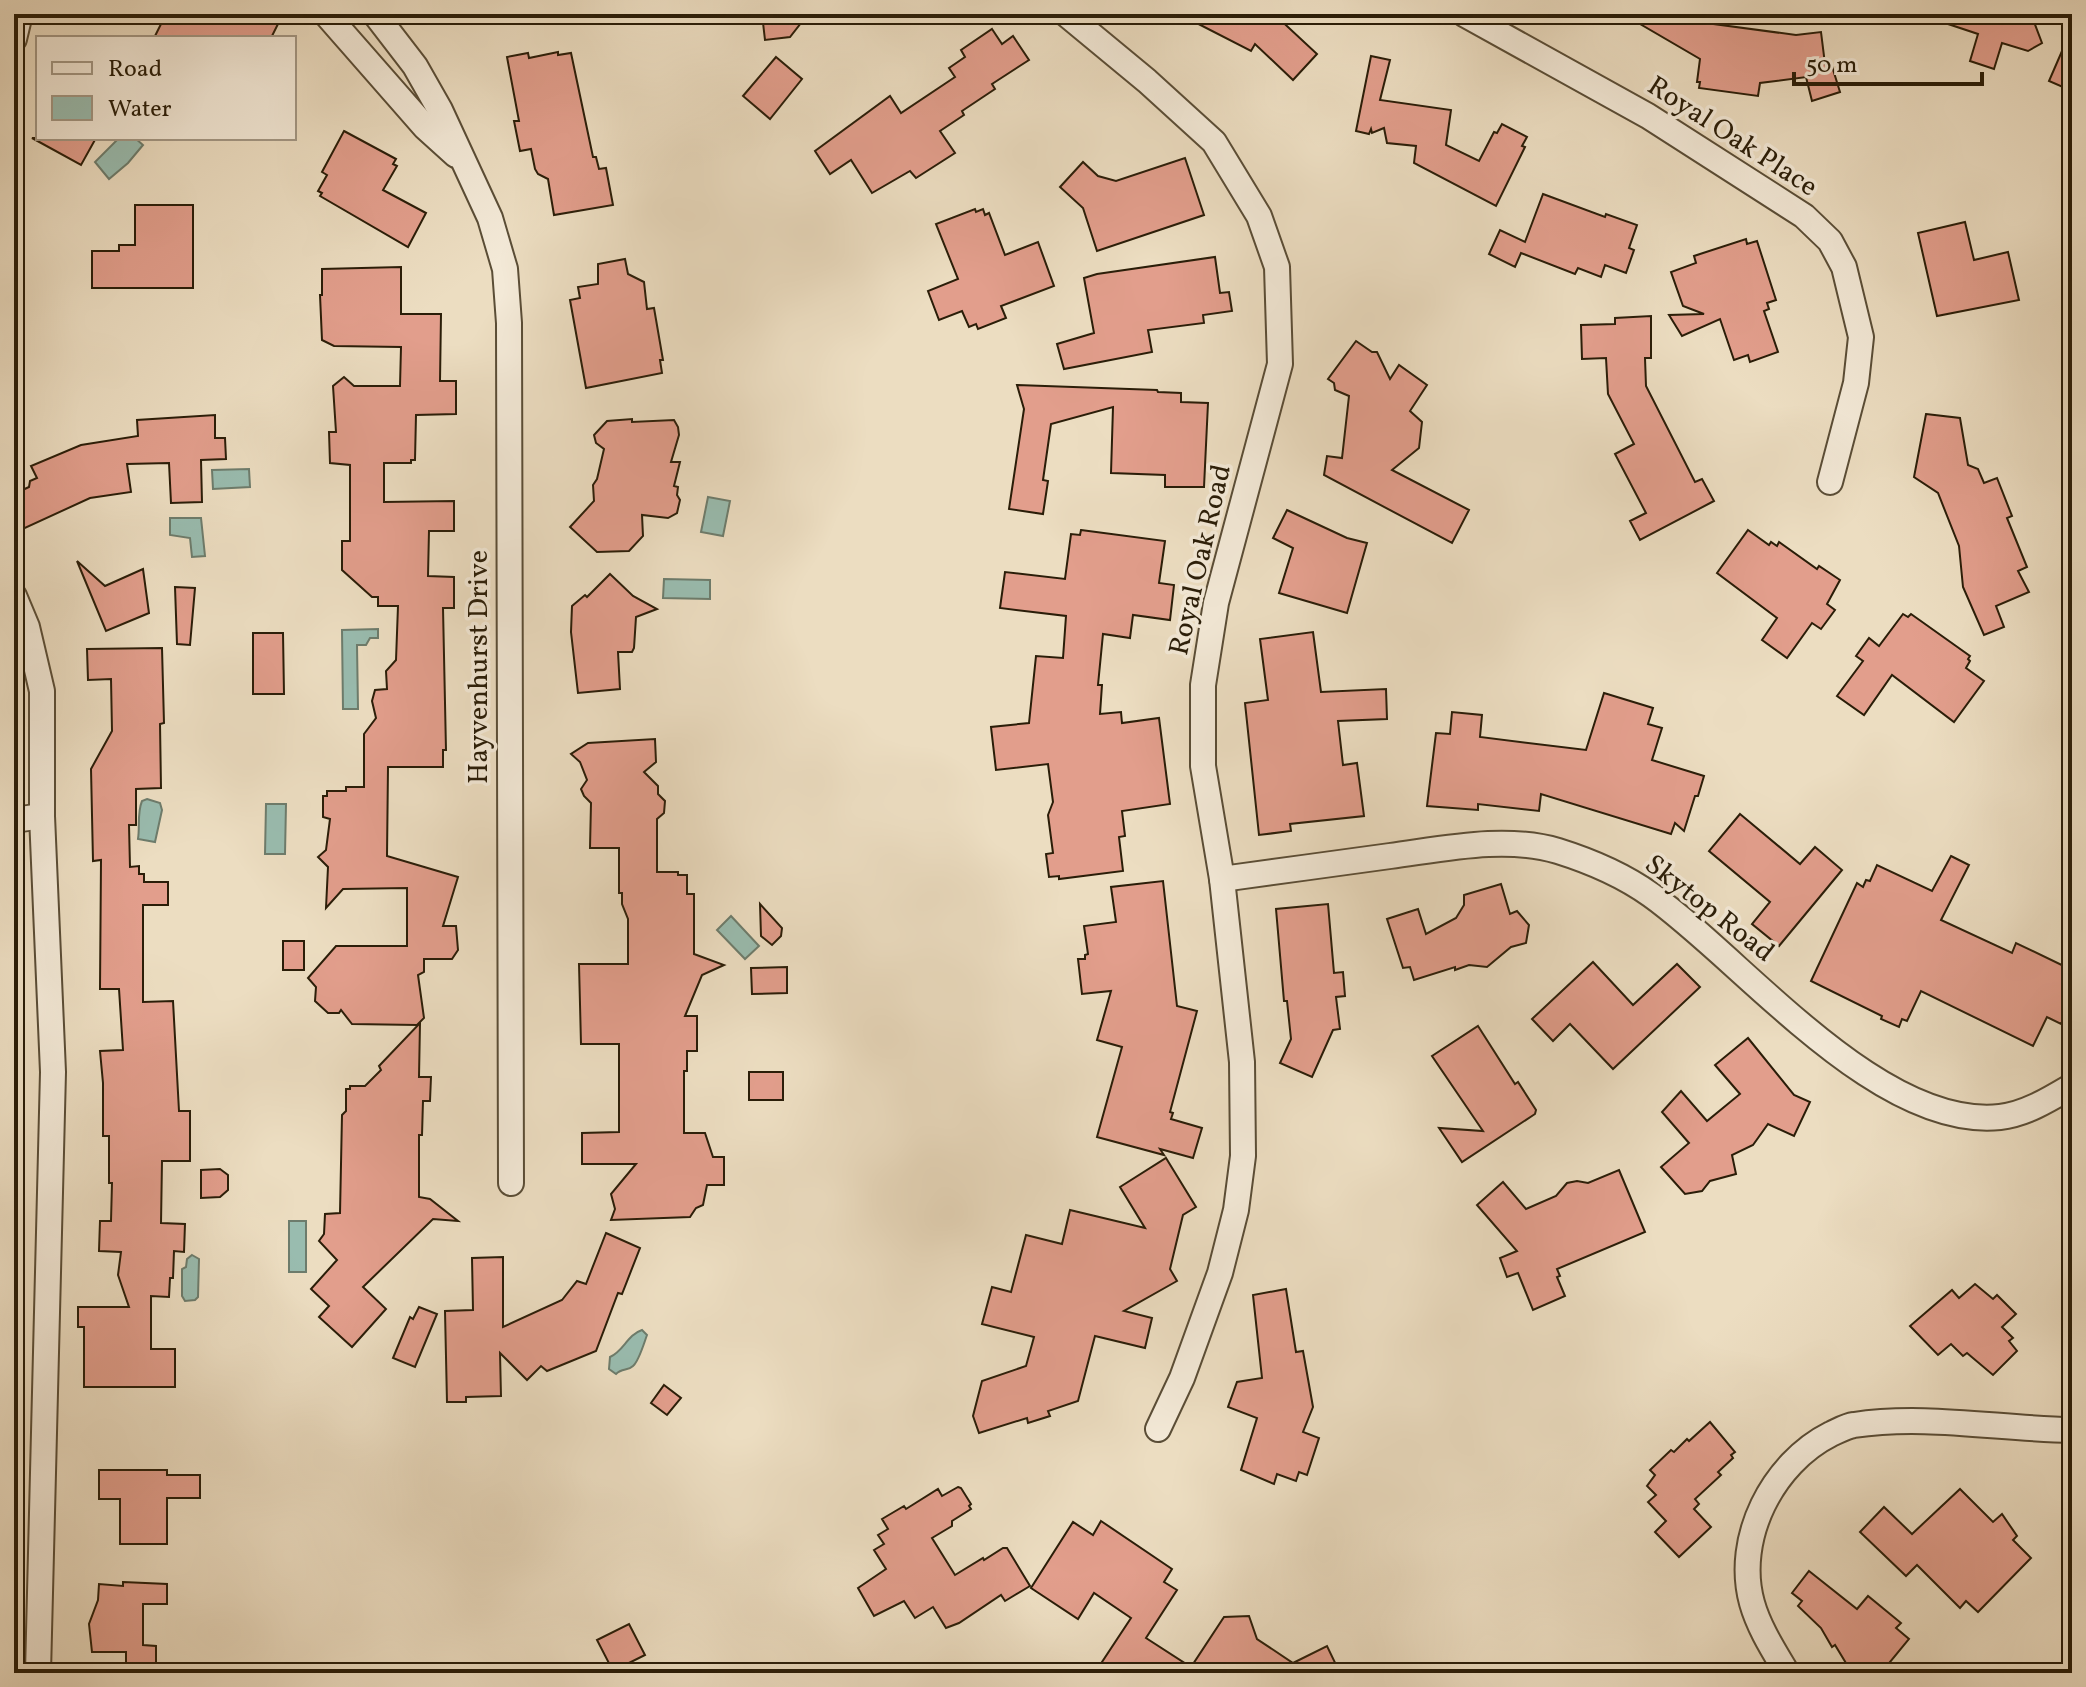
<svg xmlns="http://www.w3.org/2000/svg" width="2086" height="1687" viewBox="0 0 2086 1687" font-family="Vollkorn,serif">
<rect width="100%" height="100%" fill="#ecddc1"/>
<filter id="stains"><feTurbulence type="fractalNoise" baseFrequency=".0025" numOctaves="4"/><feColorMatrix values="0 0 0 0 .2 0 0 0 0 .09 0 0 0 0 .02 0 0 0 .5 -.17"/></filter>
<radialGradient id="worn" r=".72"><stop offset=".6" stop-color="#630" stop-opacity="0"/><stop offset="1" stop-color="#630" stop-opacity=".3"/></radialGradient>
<g fill="#99bcaf" stroke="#6d7c6c" stroke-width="2">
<polygon points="119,138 135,138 143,145 128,163 109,179 95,162"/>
<polygon points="249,469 250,487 213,489 212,470"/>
<polygon points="708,497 730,501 723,536 701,532"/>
<polygon points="170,518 201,518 205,556 192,557 190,538 170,535"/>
<polygon points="664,579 710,580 710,599 663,598"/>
<polygon points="378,629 378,638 370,638 366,645 357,645 358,709 343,709 342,630"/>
<path d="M147,799L160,803L162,810L155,842L138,839C140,826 137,813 142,801Z"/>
<polygon points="266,804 286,804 285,854 265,854"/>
<polygon points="731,916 759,946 745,959 717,930"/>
<rect x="289" y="1221" width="17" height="51"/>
<polygon points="192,1255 199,1259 198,1297 195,1300 185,1301 182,1296 182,1269 186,1267 187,1259"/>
<path d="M642,1330L647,1335C644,1343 639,1361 633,1366C628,1371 622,1368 616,1374L609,1369L610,1357C624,1351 627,1335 642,1330Z"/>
</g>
<g fill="#e29e8c" stroke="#2a1d08" stroke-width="2">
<polygon points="166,14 268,14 280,20 271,38 154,38"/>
<polygon points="762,14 808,14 790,37 765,40"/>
<polygon points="1179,14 1274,14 1317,54 1293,80 1255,44 1251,51"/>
<polygon points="1623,14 1692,14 1706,23 1796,35 1821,32 1825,64 1831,63 1840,92 1812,101 1806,77 1760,83 1758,96 1699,88 1700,82 1697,82 1700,59"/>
<polygon points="1931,14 2031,14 2042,43 2028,51 2002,43 1994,69 1970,61 1978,34 1930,18"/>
<polygon points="2072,28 2072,91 2049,81"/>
<polygon points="992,29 1002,44 1013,36 1029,60 992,84 995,89 962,111 964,115 940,131 955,153 916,178 910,171 872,193 851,160 830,174 815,151 890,96 901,113 955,77 949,68 965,57 961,50"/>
<polygon points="558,52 558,55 571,53 593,157 596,157 599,169 606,168 613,205 554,215 548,179 538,174 535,169 531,149 520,151 514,121 519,121 507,57 528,53 529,58"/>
<polygon points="1371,56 1390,60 1380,100 1451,110 1446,145 1479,161 1494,132 1497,133 1502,124 1527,137 1522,146 1525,147 1496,206 1414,163 1416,146 1387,143 1384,128 1372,133 1371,129 1369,134 1356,131"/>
<polygon points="776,57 802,79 770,119 743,96"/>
<polygon points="344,131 396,159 393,164 397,166 383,190 426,213 408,247 320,196 322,193 318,191 327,175 322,172"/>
<polygon points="32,138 96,138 81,165"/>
<polygon points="1185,158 1204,215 1097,251 1083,208 1060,187 1083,162 1098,176 1116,181"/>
<polygon points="1543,194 1605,217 1606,214 1637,225 1629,248 1634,250 1626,273 1605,265 1601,277 1578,268 1575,274 1521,253 1515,267 1489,254 1500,230 1525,242"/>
<polygon points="135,205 193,205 193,288 92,288 92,251 119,251 119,245 135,245"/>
<polygon points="975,209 976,212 983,209 985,215 989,213 1005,255 1038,242 1054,286 1001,306 1006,318 978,329 976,324 969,327 962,311 939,320 928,291 958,279 936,224"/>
<polygon points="1965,222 1974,260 2008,252 2019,300 1937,316 1918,233"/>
<polygon points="1746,239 1747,244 1757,241 1776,300 1767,303 1769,309 1764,311 1778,352 1750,362 1748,355 1734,360 1720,319 1682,336 1669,315 1704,314 1683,306 1671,272 1696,263 1694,256"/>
<polygon points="1215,257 1220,293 1229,292 1232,311 1203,315 1204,323 1148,330 1152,352 1064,369 1057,344 1094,333 1084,278 1097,274"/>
<polygon points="625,259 628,274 644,282 647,309 654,308 663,360 660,360 662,373 586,388 570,300 580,298 578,287 598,284 598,264"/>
<polygon points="401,267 401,314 441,314 440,381 456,381 456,414 416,415 415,460 411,460 411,463 384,463 384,502 454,501 454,531 429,531 428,576 454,577 454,608 443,608 446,750 443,750 443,767 388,767 387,856 458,877 443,926 456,926 458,950 452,959 424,959 424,972 418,975 424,1018 417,1025 352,1024 341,1010 339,1013 328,1013 315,1001 316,987 308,978 336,946 407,946 407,888 343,889 326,908 328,867 318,857 326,850 330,819 323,817 323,796 327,796 327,791 346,791 346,787 364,787 364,734 376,718 372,701 375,690 387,689 386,671 396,660 398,606 378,606 378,597 372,597 342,570 342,541 350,541 350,465 330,463 329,432 336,432 333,386 344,377 354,386 400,386 401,347 334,346 322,340 320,295 322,295 322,269"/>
<polygon points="1651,316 1651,358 1645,358 1646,386 1695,482 1702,479 1714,501 1640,540 1630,521 1646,513 1615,454 1634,444 1608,394 1606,358 1582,359 1581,325 1615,324 1615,318"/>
<polygon points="1356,341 1372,352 1377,352 1390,379 1399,365 1427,385 1410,411 1422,422 1419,448 1392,470 1469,510 1452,543 1324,475 1327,456 1342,458 1349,396 1335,390 1334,383 1328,379"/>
<polygon points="1017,385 1157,390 1158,392 1181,393 1181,402 1208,403 1204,487 1165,487 1165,475 1111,473 1113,407 1051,424 1043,480 1048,481 1043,514 1009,509 1024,409"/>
<polygon points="1926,414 1960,418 1968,465 1978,469 1984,483 1997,478 2012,516 2007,518 2027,567 2018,571 2029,592 1996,606 2004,627 1984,635 1963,587 1959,546 1938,493 1914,477"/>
<polygon points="215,415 215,438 225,438 226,459 201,460 202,502 171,503 169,463 127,464 131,492 90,498 14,533 14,494 29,487 30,481 37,478 31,466 81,445 138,436 137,420"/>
<polygon points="632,419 632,422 674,420 678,427 679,435 671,462 680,462 674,486 678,487 677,495 680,500 677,513 668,518 642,515 643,536 629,551 597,552 570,527 594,501 593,485 597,479 604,449 596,443 594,435 607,421"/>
<polygon points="1287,510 1347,538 1367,543 1347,613 1279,593 1293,548 1273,538"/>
<polygon points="1081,530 1165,541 1159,583 1174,585 1170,620 1133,615 1130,638 1103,634 1098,685 1102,685 1100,714 1121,712 1122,723 1159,718 1170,804 1122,811 1125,836 1119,837 1123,871 1059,879 1059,876 1049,877 1046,854 1053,853 1048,815 1053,802 1048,764 996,770 991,727 1029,723 1036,656 1063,658 1066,616 1000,608 1005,572 1065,579 1071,534 1080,535"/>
<polygon points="1748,530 1769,545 1771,542 1777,546 1779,542 1817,569 1819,566 1840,580 1827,604 1835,610 1821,629 1812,623 1787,658 1762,640 1777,618 1717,573"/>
<polygon points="77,561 105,586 143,569 149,613 106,631"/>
<polygon points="610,574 633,596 657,609 636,617 634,648 632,652 618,652 620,689 578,693 571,632 572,606 585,595 587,597"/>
<polygon points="175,587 195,588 190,645 177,644"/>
<polygon points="1903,614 1908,617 1911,614 1970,656 1968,659 1970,661 1966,668 1984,681 1954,722 1892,675 1864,715 1837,696 1863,661 1856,656 1869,638 1879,646"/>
<polygon points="1313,632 1321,692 1386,689 1387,719 1338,721 1343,765 1357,763 1364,816 1290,824 1291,831 1259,835 1245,703 1268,700 1260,639"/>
<polygon points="253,633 283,633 284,694 253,694"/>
<polygon points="162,648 164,723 160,724 161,788 136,789 136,825 129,825 130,867 139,866 139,874 144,874 144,882 168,882 168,905 143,905 143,1002 173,1001 179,1111 190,1111 190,1161 162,1161 161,1223 185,1224 184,1252 174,1251 173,1278 170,1278 169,1297 151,1296 151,1349 175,1349 175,1387 84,1387 84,1327 78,1327 78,1307 129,1307 118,1275 121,1252 99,1251 100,1221 111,1221 112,1183 109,1183 109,1136 103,1136 103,1083 100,1051 123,1050 119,989 100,989 101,860 93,861 91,769 112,731 111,679 88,680 87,649"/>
<polygon points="1604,693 1653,708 1648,724 1662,728 1652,760 1704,776 1698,796 1695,796 1684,831 1675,823 1671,834 1541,794 1539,811 1478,804 1478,810 1427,806 1436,733 1450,734 1452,712 1482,715 1480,737 1586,750"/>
<polygon points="655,739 656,762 644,772 658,786 658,794 665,801 664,813 657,819 657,872 678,872 678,875 687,875 687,894 694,894 694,954 724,965 702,975 685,1016 697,1016 697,1051 687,1051 687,1071 684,1071 684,1133 705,1133 713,1157 724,1157 724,1185 707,1185 703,1205 696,1208 690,1217 611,1220 615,1209 611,1194 636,1164 582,1164 582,1133 619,1132 619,1044 581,1044 579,964 628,964 628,919 622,904 622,893 619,893 619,848 590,848 591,803 584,796 581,789 587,780 580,762 571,754 588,743"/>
<polygon points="1740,814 1800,864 1815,847 1842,870 1779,946 1752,924 1770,902 1709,851"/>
<polygon points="1951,856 1969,865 1941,920 2012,953 2016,943 2072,970 2072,1001 2061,1024 2047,1017 2033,1046 1921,991 1907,1021 1902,1019 1899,1027 1881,1019 1882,1016 1811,981 1857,883 1863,887 1866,880 1870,881 1877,865 1932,891"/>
<polygon points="1163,881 1177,1006 1197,1011 1170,1112 1173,1113 1171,1119 1202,1128 1193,1158 1160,1149 1164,1155 1097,1137 1122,1047 1097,1040 1111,991 1082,994 1078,959 1085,959 1085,955 1088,954 1084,926 1116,922 1111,887"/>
<polygon points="1501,884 1510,914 1517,911 1529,925 1526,943 1511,947 1487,967 1469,965 1455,970 1455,967 1414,980 1410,967 1403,968 1387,919 1418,909 1426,934 1456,918 1464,905 1464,895"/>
<polygon points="760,904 782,928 781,936 772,945 761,936"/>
<polygon points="1328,904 1334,973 1343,972 1345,996 1336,997 1340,1029 1333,1030 1312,1077 1280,1063 1291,1039 1287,1001 1284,1001 1276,909"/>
<rect x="283" y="941" width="21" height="29"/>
<polygon points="1593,962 1633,1005 1677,964 1700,987 1613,1069 1570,1024 1553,1041 1532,1019"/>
<polygon points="787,967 787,993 752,994 751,968"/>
<polygon points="420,1023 419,1077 431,1077 430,1101 423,1101 422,1135 419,1135 419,1197 430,1199 458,1221 433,1219 363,1287 386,1309 352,1347 319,1317 329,1306 311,1289 337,1260 319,1241 324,1234 325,1214 340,1213 342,1115 346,1111 346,1089 350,1089 350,1086 365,1086 381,1070 379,1066"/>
<polygon points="1478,1026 1515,1084 1518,1082 1536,1110 1535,1114 1462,1162 1439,1128 1483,1131 1432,1056"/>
<polygon points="1748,1038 1794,1095 1810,1102 1794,1136 1768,1124 1753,1145 1732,1155 1736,1174 1710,1181 1702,1191 1685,1194 1661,1167 1689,1143 1662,1112 1681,1091 1707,1121 1740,1094 1715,1065"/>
<rect x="749" y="1072" width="34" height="28"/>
<polygon points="1166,1158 1196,1207 1183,1215 1170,1269 1177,1281 1124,1311 1152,1318 1145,1348 1095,1336 1078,1401 1048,1411 1050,1416 1028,1423 1027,1418 979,1433 973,1416 982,1381 1026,1366 1034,1337 982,1324 992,1287 1011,1292 1026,1235 1062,1244 1070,1210 1145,1228 1120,1187"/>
<polygon points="220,1169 228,1175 228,1190 220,1197 201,1198 201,1170"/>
<polygon points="1619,1170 1645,1232 1557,1269 1560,1276 1557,1277 1565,1296 1533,1310 1518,1273 1507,1277 1500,1258 1517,1251 1477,1205 1503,1182 1526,1209 1556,1196 1567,1183 1577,1181 1588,1183"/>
<polygon points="606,1233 640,1248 622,1294 618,1293 596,1351 547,1371 541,1366 527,1380 500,1353 501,1396 466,1397 466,1402 447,1402 445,1311 473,1310 472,1258 503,1257 503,1327 562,1300 577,1281 586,1284"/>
<polygon points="1975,1284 1993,1299 1997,1295 2016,1314 2002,1327 2013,1338 2009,1341 2017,1351 1993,1375 1967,1353 1963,1356 1951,1344 1938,1355 1910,1326 1952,1290 1959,1298"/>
<polygon points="1286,1289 1296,1352 1303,1351 1313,1407 1303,1432 1319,1438 1307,1475 1299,1472 1296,1481 1277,1474 1274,1484 1241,1470 1257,1418 1228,1407 1237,1382 1262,1378 1253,1295"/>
<polygon points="419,1307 437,1314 415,1367 393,1358 410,1317 413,1319"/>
<polygon points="664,1385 681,1398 667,1415 651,1403"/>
<polygon points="1710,1422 1735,1452 1731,1455 1733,1458 1718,1472 1721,1475 1695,1499 1699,1504 1694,1509 1711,1527 1679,1557 1655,1532 1666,1521 1648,1502 1656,1495 1647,1486 1655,1475 1650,1470 1671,1450 1674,1452 1687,1439 1689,1441"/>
<polygon points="99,1470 167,1470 167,1475 200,1475 200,1498 167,1498 167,1544 120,1544 120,1499 99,1499"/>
<polygon points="958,1487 961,1488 971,1504 969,1506 971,1509 952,1521 952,1526 932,1538 955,1575 983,1558 984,1560 1003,1548 1007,1548 1030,1586 1005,1601 1001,1595 959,1623 946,1628 933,1607 915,1618 904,1601 874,1616 858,1588 886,1569 874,1550 884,1544 878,1535 888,1529 882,1519 904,1506 906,1509 938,1489 942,1496"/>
<polygon points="1960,1489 1993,1522 2002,1514 2017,1536 2013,1540 2031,1558 1978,1612 1966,1601 1960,1608 1917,1565 1906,1576 1860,1532 1884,1507 1912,1534"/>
<polygon points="1101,1521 1172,1569 1164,1582 1177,1590 1146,1638 1191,1667 1224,1617 1249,1616 1257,1639 1293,1663 1327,1646 1340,1673 1119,1673 1102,1662 1131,1618 1094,1593 1078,1619 1031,1588 1073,1522 1093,1535"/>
<polygon points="1809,1571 1857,1609 1868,1596 1901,1623 1896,1628 1909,1639 1881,1673 1852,1673 1835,1645 1832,1647 1821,1628 1798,1606 1802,1601 1792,1593"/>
<polygon points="123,1582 167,1584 167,1604 143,1604 143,1645 156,1646 156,1670 126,1670 126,1652 92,1652 89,1624 98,1600 99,1584 123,1586"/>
<polygon points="629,1624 645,1655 613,1671 597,1640"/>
</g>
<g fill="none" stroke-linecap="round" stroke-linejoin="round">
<defs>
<g id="minor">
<polyline points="326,14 425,127 456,155"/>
<polyline points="375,14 415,66 440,110 490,218 505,269 509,323 511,1183"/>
<polyline points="1066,14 1147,81 1214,142 1259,216 1277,267 1280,364 1216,603 1203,685 1203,766 1222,879 1242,1062 1243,1156 1236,1210 1220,1273 1182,1378 1158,1429"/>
<polyline points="1464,14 1648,116 1804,216 1830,241 1844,267 1861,337 1856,383 1830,482"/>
<polyline points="14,39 20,14"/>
<polyline points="14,596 27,627 42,691 42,816 53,1072 38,1673"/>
<polyline points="14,820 42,816"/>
<path d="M1222,879C1278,871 1334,864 1390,856C1443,849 1505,835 1558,851C1590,861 1623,875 1651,895C1744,961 1878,1130 2000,1117C2026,1114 2050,1099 2072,1086"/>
<path d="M1787,1673C1774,1651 1759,1628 1752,1603C1734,1538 1773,1463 1831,1434C1838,1431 1846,1426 1854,1425C1925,1414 2000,1429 2072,1430"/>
</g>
</defs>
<use href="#minor" stroke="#5a4d36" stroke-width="28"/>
<use href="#minor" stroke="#f3e9d7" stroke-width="24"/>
</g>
<g text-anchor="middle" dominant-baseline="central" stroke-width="7" stroke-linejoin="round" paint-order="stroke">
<g font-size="28" fill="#2a1d08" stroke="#f3e9d7">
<text transform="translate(1732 137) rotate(33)">Royal Oak Place</text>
<text transform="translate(1201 560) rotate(-77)">Royal Oak Road</text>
<text transform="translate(479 667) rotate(-90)">Hayvenhurst Drive</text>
<text transform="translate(1709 909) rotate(38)">Skytop Road</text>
</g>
</g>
<rect width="2086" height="1687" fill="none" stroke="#ecddc1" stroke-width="48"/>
<rect x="16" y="16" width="2054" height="1655" fill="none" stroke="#2a1d08" stroke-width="4"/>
<rect x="24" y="24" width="2038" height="1639" fill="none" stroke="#2a1d08" stroke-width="2"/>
<rect x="36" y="36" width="260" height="104" fill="#f3e9d7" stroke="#a39784" stroke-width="2"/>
<rect x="52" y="62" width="40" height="12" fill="#f3e9d7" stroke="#a39784" stroke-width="2"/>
<text x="108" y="76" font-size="24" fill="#2a1d08">Road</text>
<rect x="52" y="96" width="40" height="24" fill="#99bcaf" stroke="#a39784" stroke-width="2"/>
<text x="108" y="116" font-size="24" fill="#2a1d08">Water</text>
<path d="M1794 72v12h188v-12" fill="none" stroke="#2a1d08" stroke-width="4"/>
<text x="1806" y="72" font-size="24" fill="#2a1d08" stroke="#f3e9d7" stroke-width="6" paint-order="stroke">50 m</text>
<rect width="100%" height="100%" filter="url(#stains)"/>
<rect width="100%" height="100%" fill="url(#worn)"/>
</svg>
